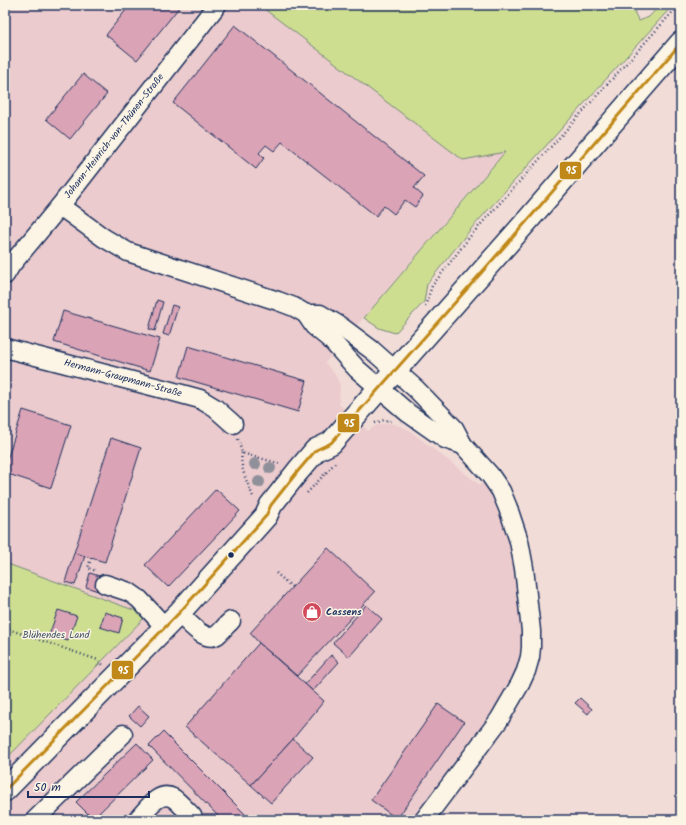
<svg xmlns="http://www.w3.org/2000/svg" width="686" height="825" viewBox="0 0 686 825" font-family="Kalam,sans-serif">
<rect width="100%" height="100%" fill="#f2dcd7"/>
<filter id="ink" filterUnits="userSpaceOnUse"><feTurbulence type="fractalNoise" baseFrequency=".025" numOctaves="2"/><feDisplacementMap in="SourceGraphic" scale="8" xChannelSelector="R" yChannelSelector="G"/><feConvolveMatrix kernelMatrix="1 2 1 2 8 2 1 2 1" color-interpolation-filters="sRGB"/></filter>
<g filter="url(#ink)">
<polygon fill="#ebcbcd" points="5,5 614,5 597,43 325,363 334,373 340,385 339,404 368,431 377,425 387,423 395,424 409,430 480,485 484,481 491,492 505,520 515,549 524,610 522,665 500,701 414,820 5,820 5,760 146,615 5,563"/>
<g fill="#cede91" stroke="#748678">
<polygon points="259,5 636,5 635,14 639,21 649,17 660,5 673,5 470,230 427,284 424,302 395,333 379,328 364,318 505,152 463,160"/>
<polygon points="5,563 147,615 5,760"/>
</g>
<g fill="#daa3b6" stroke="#1b2f5e">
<polygon points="130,5 181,5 137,60 106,35"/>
<polygon points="235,25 424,176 414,188 423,196 415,207 405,200 394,214 384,206 376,216 282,142 274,151 266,145 259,153 264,158 256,169 173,103"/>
<polygon points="83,74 107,94 70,139 46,119"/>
<polygon points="157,300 163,302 155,331 149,329"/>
<polygon points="172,305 178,307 169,336 163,334"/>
<polygon points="63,311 160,339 150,371 54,342"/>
<polygon points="188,346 307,381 298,412 179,377"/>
<polygon points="23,410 71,425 51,488 5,473 5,466"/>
<polygon points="111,438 141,448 105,562 74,553"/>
<polygon points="216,489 240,511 168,587 145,565"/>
<polygon points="328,548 375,592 297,676 259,643 250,633"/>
<polygon points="74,553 85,556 75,585 65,582"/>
<polygon points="90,573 102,577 98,591 86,587"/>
<polygon points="366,605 382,619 349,657 333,643"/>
<polygon points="58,610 77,616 68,641 49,635"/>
<polygon points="105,612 123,618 119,633 100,627"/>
<polygon points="259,643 324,701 293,739 251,785 185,727"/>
<polygon points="331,655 339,662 313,691 305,684"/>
<polygon points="580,698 592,709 588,714 575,703"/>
<polygon points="438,704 464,722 397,819 371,800"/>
<polygon points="138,706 149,716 140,726 129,716"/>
<polygon points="163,732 248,817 245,820 222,820 149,746"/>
<polygon points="293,739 313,757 271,803 251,785"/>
<polygon points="137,743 153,760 93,819 76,802"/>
</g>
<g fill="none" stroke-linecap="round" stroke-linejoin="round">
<defs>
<g id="minor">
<polyline points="60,206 104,238 128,252 278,301 294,307 306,314 320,314 340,326 372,350 416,389 454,428 463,445 490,475 501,491 508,508 519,541 524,568 531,631 531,647 530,657 526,671 520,684 499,720 424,820"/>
<polyline points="5,275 11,265 60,206 217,5"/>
<polyline points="306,314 314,326 331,340 357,369 408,413 445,439 463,445"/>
<polyline points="5,348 167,390 200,399 215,408 233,424"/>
<polyline points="105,584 129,592 139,599 165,627"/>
<path d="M179,613C187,621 205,643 217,635C222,631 226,625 231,621"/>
<polyline points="35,820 123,734"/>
<path d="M137,820C146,811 158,790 173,798C177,800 188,812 192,816L194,820"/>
</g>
<polyline id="major" points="5,790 179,613 266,516 271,505 298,471 316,450 331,443 527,221 681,43"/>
</defs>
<use href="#minor" stroke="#1b2f5e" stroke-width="21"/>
<use href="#major" stroke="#1b2f5e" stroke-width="25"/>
<g stroke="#1b2f5e" stroke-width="2.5" stroke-dasharray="1 3" stroke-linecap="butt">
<polyline points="425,306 432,286 472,234 679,5"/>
<polyline points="375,423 384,420 391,421"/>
<polyline points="238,439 242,453 281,464"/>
<path d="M242,453C239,468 248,483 253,497V499"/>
<polyline points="307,493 335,463"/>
<polyline points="91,558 88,568 96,571"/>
<polyline points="276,573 292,587"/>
<polyline points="5,628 98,660 103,665"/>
</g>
<use href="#minor" stroke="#fcf5e5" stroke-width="18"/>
<use href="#major" stroke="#fcf5e5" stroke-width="22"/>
<defs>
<polyline id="bus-1" points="5,790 179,613 266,516 271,505 298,471 316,450 331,443 527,221 681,43"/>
</defs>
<use href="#bus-1" stroke="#fcf5e5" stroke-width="6"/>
<use href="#bus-1" stroke="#c08818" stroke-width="3"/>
</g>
<g fill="#90909a">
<circle cx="255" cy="464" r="6"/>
<circle cx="270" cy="468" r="6"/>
<circle cx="259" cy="482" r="6"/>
</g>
</g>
<defs>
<symbol id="shop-disc" viewBox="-11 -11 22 22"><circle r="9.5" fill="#d1495b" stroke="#fcf5e5"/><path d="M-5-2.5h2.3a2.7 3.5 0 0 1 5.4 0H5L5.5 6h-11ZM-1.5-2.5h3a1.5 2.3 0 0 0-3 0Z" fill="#fff"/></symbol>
</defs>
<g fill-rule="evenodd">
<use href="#shop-disc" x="301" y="601" width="22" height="22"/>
</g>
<circle fill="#1b2f5e" stroke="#fcf5e5" stroke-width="1.5" cx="231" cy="555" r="3.5"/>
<g text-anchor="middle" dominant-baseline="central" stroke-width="3" stroke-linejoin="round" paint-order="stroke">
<g font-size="10" fill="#1b2f5e" stroke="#fcf5e5">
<text transform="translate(114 136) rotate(-52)">Johann-Heinrich-von-Thünen-Straße</text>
<text transform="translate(123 378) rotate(15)">Hermann-Graupmann-Straße</text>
</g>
<g font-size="10" font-weight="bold" fill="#1b2f5e" stroke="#fcf5e5" text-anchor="start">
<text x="326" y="612">Cassens</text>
</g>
<g font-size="10" fill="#3f5268" stroke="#fcf5e5">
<text x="56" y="635">Blühendes Land</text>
</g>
</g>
<g stroke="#fcf5e5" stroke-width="1.5">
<rect x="559" y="161" width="23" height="19" rx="4" fill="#c08818"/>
<rect x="337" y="413" width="23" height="20" rx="4" fill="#c08818"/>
<rect x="111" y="660" width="23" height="20" rx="4" fill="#c08818"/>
</g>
<g font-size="11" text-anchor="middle" font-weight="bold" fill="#fff">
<text x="571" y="174">95</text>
<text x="349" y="427">95</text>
<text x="123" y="674">95</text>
</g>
<rect width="686" height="825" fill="none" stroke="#fcf5e5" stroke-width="20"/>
<rect x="10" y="10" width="666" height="805" fill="none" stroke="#1b2f5e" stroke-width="1.5" filter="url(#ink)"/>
<path d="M28 791v6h121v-6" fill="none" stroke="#1b2f5e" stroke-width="2"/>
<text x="34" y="791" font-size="12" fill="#1b2f5e" stroke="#fcf5e5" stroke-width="3" paint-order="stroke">50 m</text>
</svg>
